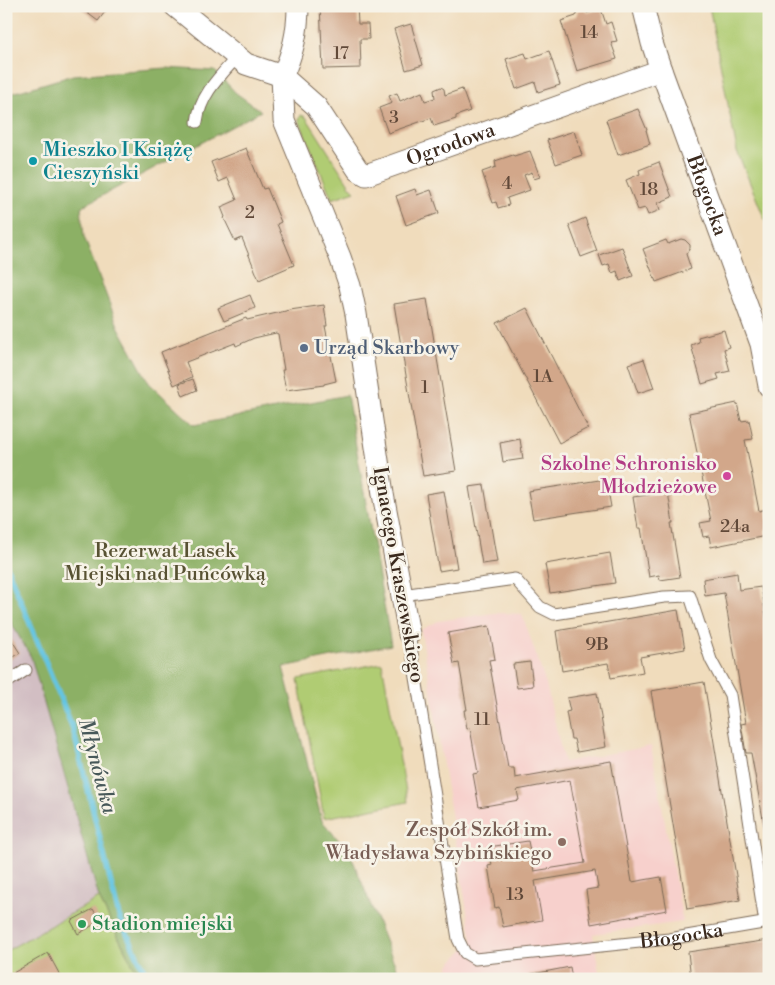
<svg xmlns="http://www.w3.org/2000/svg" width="775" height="985" viewBox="0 0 775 985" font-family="'Libre Bodoni',serif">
<rect width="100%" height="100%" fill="#f7f3e8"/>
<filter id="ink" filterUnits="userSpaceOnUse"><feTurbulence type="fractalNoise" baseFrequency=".02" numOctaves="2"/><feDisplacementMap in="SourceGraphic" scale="10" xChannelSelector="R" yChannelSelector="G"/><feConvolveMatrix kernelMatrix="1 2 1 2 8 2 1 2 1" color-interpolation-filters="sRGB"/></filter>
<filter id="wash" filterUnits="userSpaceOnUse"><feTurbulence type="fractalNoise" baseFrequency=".0096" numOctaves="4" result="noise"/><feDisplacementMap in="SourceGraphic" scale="20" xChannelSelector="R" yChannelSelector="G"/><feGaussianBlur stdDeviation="1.12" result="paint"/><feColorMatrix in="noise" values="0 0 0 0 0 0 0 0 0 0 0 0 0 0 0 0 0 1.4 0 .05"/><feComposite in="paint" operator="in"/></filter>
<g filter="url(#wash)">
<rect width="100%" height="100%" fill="#f0dcbc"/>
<polygon fill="#f7d0cc" points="494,613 522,614 546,684 564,762 651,746 683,922 593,934 600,979 451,979 449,965 472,941 421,630 438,621"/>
<polygon fill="#d2bec3" points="6,614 31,657 99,898 6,951"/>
<g fill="#b0cc73" stroke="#767b48">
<polygon points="709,6 769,6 769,230 737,151"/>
<polygon points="301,115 306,117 350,186 355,191 332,199 299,120"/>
<polygon points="382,663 408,802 324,818 298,679"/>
<polygon points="99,898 128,956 141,979 6,979 6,951"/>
</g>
<polygon fill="#8cb065" stroke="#646d42" points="166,68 215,71 236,93 261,111 81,207 84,237 118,326 149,383 194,425 347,395 391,645 283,667 322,821 350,853 392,958 402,979 141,979 128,956 99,898 31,657 6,614 6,95 73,75"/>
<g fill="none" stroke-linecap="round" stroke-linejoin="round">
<polyline stroke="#64c5e2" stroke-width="5.5" points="6,565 73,729 119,916 148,979"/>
</g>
<g id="blocks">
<g fill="#d2a78a">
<polygon points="78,6 116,6 112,11 108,8 98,21"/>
<polygon points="320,6 357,6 358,24 368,24 369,39 360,39 361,68 323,69"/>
<polygon points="584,9 587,13 601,9 606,24 611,22 617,41 611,42 617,59 577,71 561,21 576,16 578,10"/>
<polygon points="411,24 423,65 406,70 394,29"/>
<polygon points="549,51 560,85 538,92 535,82 516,89 506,59 525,53 527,59"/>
<polygon points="441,87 444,89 445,95 462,89 470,111 456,116 456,119 434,126 431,118 388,133 379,108 392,103 389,96 397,93 400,101 422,92 425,101 435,98 434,90"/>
<polygon points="638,109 647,130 646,130 650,144 618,155 606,120"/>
<polygon points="574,131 582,155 556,164 547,140"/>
<polygon points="246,148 263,189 267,188 281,222 277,224 294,265 259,280 242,238 235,241 224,218 225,217 221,207 237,200 228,178 219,182 211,162"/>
<polygon points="530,151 540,177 534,179 532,172 524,175 530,190 507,198 509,205 498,208 496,202 493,203 482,172 496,167 495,161 513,155 514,156"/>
<polygon points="659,162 672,197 658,203 660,210 648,215 645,208 638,210 626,180 640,174 639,170"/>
<polygon points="415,189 417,195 431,190 439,213 406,225 396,196"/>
<polygon points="585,218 597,251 581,257 569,225"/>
<polygon points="681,239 685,240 690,245 690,248 686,254 691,269 656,282 643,249 666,240 668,244"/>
<polygon points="622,247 633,276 620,281 617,271 612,273 609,264 603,266 599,255"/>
<polygon points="250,295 255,308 224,321 218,308"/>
<polygon points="427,299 456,471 423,476 394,304"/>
<polygon points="324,305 327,326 325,326 336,381 324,384 324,385 286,390 282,370 284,370 278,334 276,333 254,338 236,346 235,343 186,362 192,377 174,385 161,352 246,318 247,320 290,310"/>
<polygon points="527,308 588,428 559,443 497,323"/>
<polygon points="724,330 729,347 724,349 730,371 717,374 719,379 702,384 691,345 699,342 698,337"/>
<polygon points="644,359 654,388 638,393 628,364"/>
<polygon points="193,379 197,390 183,396 179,384"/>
<polygon points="737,403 741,421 749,420 753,439 745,440 759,511 766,509 769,529 765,530 766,536 711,547 709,536 703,537 700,523 711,521 689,413"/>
<polygon points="520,439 523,459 503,462 500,443"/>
<polygon points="606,479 611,507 533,519 528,491"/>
<polygon points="484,485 497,562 482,564 469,487"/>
<polygon points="444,491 457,568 439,571 426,494"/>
<polygon points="668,492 673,523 671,523 680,577 660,580 659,575 649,577 641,528 638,528 633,497"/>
<polygon points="610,553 615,583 550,593 545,564"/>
<polygon points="737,573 739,590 761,587 769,634 769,852 751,753 746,753 741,724 746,723 724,593 705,596 703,579"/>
<polygon points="678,610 685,649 640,657 643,672 611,678 608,663 562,671 556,631"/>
<polygon points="489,626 495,659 489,660 508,768 514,768 515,778 611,761 632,882 661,877 667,910 591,924 586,890 598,888 595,871 535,881 542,920 503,927 499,907 495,908 488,866 492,865 489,847 528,841 534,871 585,863 570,780 517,790 519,800 479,807 473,774 478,773 470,728 467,729 464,710 467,710 459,663 454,664 448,633"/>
<polygon points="6,631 20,653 6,662"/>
<polygon points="530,662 533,686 517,688 513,664"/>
<polygon points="704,682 740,900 687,909 651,691"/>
<polygon points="597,693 606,747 577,752 574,739 571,739 566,712 570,711 567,698"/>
<polygon points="93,909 100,921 78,934 71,921"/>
<polygon points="769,940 769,979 691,979 688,952"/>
<polygon points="48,953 61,977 58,979 6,979 6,977"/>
<polygon points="570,967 572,979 528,979 528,975"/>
</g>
</g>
</g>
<g filter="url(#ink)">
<use href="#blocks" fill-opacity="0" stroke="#7a6855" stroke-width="1"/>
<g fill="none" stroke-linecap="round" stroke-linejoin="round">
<defs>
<g id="lane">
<path d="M197,122C200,95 220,76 237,57"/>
<polyline points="402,595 515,579 540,607 554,614 664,597 690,596 711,660 730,695 765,923"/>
<path id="s1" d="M409,634L458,939L465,953L475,959L669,939L769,922"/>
<polyline points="6,683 26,670"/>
</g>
<g id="street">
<path id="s2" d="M175,6L246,64L282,76L316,106L358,170L366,175L661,70"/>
<path id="s3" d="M643,6L652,43L661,70L761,344L769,386"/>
<polyline points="282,76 284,120 340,257 350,286 356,314 383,494 409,634"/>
<path d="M282,76C293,54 298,31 298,6"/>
</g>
</defs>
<use href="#lane" stroke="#7a6855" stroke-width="13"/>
<use href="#street" stroke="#7a6855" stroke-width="23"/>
<use href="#lane" stroke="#fff" stroke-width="11"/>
<use href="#street" stroke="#fff" stroke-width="21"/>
</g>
</g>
<circle fill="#0f9aa8" stroke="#f7f3e8" stroke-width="2" cx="33" cy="161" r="5"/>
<circle fill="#5c6f8a" stroke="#f7f3e8" stroke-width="2" cx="304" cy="348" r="5"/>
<circle fill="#d1479c" stroke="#f7f3e8" stroke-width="2" cx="727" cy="476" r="5"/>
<circle fill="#8d6e63" stroke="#f7f3e8" stroke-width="2" cx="562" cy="842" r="5"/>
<circle fill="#2e9e5b" stroke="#f7f3e8" stroke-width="2" cx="82" cy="924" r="5"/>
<g text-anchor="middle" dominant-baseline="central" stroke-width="5" stroke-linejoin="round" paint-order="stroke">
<g font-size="18" fill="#614939">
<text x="589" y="32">14</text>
<text x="341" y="53">17</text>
<text x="394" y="117">3</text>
<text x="507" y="183">4</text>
<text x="649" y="189">18</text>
<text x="250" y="212">2</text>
<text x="543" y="376">1A</text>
<text x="425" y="387">1</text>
<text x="735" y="526">24a</text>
<text x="597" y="644">9B</text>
<text x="482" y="719">11</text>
<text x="515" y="894">13</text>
</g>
<g font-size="20" fill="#3b2a1e" stroke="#f7f3e8">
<text stroke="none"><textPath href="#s2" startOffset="351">Ogrodowa</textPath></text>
<text stroke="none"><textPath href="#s3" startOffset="200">Błogocka</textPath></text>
<text transform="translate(398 575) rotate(80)">Ignacego Kraszewskiego</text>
<text stroke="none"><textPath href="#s1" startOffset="544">Błogocka</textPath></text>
</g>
<g font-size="20" fill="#0d838f" stroke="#f7f3e8" text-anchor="start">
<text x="43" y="150">Mieszko I Książę<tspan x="43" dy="23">Cieszyński</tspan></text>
</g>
<g font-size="20" fill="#4e5e75" stroke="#f7f3e8" text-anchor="start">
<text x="314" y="348">Urząd Skarbowy</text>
</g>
<g font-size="20" fill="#b23c85" stroke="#f7f3e8" text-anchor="end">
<text x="717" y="464">Szkolne Schronisko<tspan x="717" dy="23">Młodzieżowe</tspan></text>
</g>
<g font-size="20" fill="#585233" stroke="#f7f3e8">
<text x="165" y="551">Rezerwat Lasek<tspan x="165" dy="23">Miejski nad Puńcówką</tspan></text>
</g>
<g font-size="20" fill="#785e54" stroke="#f7f3e8" text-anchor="end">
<text x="552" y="830">Zespół Szkół im.<tspan x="552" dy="23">Władysława Szybińskiego</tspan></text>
</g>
<g font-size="20" fill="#27864d" stroke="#f7f3e8" text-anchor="start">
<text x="92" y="924">Stadion miejski</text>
</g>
<g font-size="21" font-style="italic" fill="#475859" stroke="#f7f3e8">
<text transform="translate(97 766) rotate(75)">Młynówka</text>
</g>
</g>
<rect width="775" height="985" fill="none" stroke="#f7f3e8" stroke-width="25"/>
</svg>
